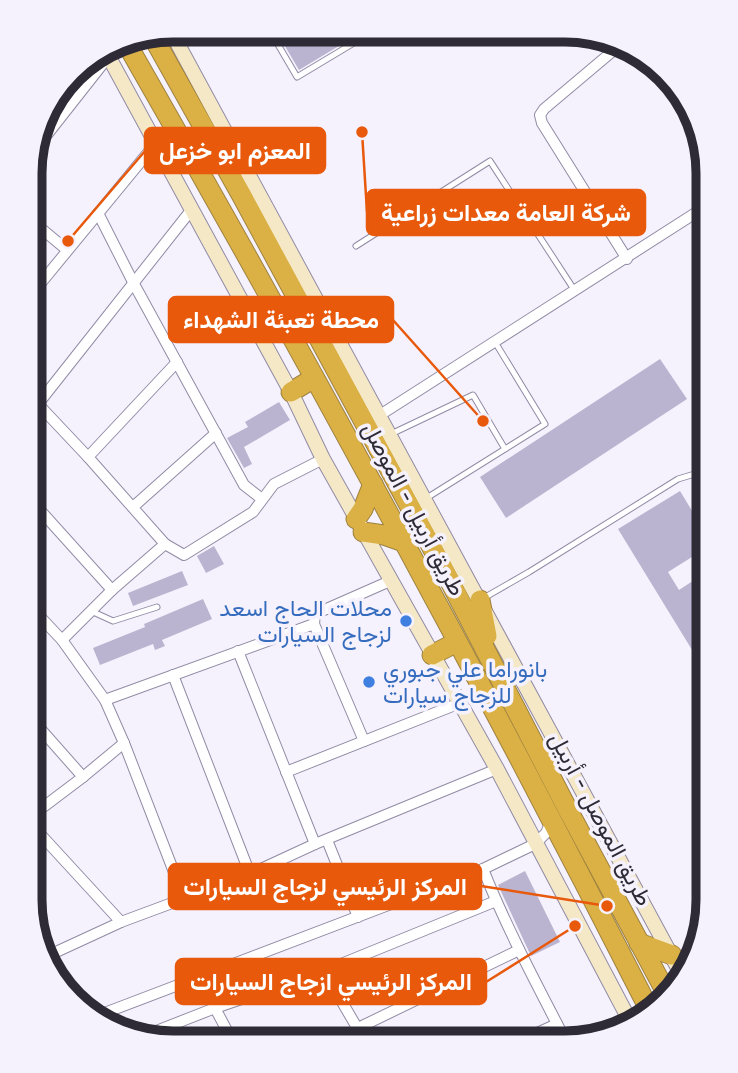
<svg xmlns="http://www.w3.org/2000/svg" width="738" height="1073" viewBox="0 0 738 1073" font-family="Inter,Vazirmatn,sans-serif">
<rect width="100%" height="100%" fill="#f5f2fe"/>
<g fill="#bbb4d0">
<polygon points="357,35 299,70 279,36"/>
<polygon points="660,359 687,399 506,518 480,477"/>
<polygon points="279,402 290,420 244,447 252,464 244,468 227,438 248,427 245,422"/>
<polygon points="680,491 708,537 708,547 668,572 679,590 708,571 708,676 618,529"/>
<polygon points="214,546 224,564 206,573 197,556"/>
<polygon points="182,571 188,585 133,606 128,593"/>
<polygon points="203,599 212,619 162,640 165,646 155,650 153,644 100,665 93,648 145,627 144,624"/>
<polygon points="525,871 560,942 531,956 498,885"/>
</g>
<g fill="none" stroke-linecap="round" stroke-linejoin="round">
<defs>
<g id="lane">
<polyline points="273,36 297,77 367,35"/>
<polyline points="356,246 490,161 575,291"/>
<polyline points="391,434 473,395 505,449"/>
<polyline points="425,499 545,424 495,342"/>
<polyline points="482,599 529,572 678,479 698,473 708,466"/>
<polyline points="91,611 113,621 157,607"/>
</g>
<g id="street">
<polyline points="620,45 544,109 540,115 542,123 627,259"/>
<polyline points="31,155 109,56 127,44"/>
<polyline points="98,213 134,284 244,485 262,499"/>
<polyline points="31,220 67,250"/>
<polyline points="31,295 156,143"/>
<polyline points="38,404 88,457 165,544"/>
<polyline points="380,415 708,205"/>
<polyline points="31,416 38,404 192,209"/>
<polyline points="88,457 177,362"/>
<polyline points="30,499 112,590"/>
<polyline points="133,507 216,433"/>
<polyline points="30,606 62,640 105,700 314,624 315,614 390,581"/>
<polyline points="314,624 364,741"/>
<polyline points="62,640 112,590 165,544 184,555 253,512 274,484 323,459"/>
<polyline points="238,651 315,844"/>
<polyline points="173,675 250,874"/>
<polyline points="105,700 124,743 184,898"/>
<polyline points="30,717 83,777"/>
<polyline points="286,772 460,703"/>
<polyline points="30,817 83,777 124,743"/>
<polyline points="30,823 121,922"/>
<polyline points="327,840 358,917"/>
<path d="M483,869C507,929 537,985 567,1043"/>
<polyline points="43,958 121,922 250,874 315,844 497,769"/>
<polyline points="324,971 366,1043"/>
<polyline points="69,992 90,1016"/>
<polyline points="215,1008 233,1042"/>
<polyline points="94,1017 483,869 535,844 546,833 552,819"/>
<polyline points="358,1028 519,950"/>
<polyline points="141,1037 215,1008 324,971 496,901"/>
<polyline points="348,1043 363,1037"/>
<polyline points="515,1043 557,1024"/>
</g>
<g id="secondary">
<polyline points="174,37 684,979"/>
<polyline points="105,50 291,392 323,459 497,769 631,1023"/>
</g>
<g id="highway">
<polyline points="153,37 242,196 443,568 568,810 667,994"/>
<path d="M124,39C307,358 482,681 649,1009"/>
<polyline points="291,392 314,378"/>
<polyline points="356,519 363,509 373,484"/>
<polyline points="363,532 384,535 404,542"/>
<polyline points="480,600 487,636"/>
<polyline points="432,655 457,642"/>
<polyline points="639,943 672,955"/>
</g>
</defs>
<use href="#lane" stroke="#918ba5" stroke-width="7"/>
<use href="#street" stroke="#918ba5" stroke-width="12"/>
<use href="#secondary" stroke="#918ba5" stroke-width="16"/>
<use href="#highway" stroke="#9e8240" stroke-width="21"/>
<use href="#lane" stroke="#fff" stroke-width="5"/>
<use href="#street" stroke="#fff" stroke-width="10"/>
<use href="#secondary" stroke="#f4e8c7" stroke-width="14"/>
<use href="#highway" stroke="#dbb145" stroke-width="19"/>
</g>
<g fill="#3f7fe0" stroke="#f5f2fe" stroke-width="2.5">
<circle cx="406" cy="621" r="7"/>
<circle cx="369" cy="682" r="7"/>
</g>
<g text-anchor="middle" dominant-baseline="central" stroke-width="7" stroke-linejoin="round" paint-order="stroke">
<g font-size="23" fill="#2e2b36" stroke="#f5f2fe">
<text transform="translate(414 509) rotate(62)">طريق أربيل - الموصل</text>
<text transform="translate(601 819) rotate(62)">طريق الموصل - أربيل</text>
</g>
<g font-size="23" fill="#366cbe" stroke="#f5f2fe" text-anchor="end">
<text x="392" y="608">محلات الحاج اسعد<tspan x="392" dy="26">لزجاج السيارات</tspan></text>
<text x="383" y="669" text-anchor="start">بانوراما علي جبوري<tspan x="383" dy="26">للزجاج سيارات</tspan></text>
</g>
</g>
<path d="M0 0H738V1073H0ZM173 42H565A131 131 0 0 1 696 173V900A131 131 0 0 1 565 1031H173A131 131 0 0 1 42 900V173A131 131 0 0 1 173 42Z" fill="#f5f2fe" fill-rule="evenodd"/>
<path fill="none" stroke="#2e2b36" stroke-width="9" d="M173 42H565A131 131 0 0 1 696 173V900A131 131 0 0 1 565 1031H173A131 131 0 0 1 42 900V173A131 131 0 0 1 173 42Z"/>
<path fill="none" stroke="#e8590c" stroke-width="2.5" d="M68 241L145 151M362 132L367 212M483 421L393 320M607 906L481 886M575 926L486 982"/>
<g fill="#e8590c" stroke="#f5f2fe" stroke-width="2.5">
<circle cx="68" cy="241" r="7"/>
<circle cx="362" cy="132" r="7"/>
<circle cx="483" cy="421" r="7"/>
<circle cx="607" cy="906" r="7"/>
<circle cx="575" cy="926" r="7"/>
</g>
<g fill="#e8590c" stroke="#e8590c" stroke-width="2.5">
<rect x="145" y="128" width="180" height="45" rx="7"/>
<rect x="367" y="190" width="278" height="45" rx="7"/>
<rect x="169" y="297" width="224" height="45" rx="7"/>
<rect x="169" y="864" width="312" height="45" rx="7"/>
<rect x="176" y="959" width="310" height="45" rx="7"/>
</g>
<g font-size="24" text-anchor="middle" font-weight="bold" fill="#fff">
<text x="235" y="159">المعزم ابو خزعل</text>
<text x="506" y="221">شركة العامة معدات زراعية</text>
<text x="281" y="328">محطة تعبئة الشهداء</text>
<text x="325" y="895">المركز الرئيسي لزجاج السيارات</text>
<text x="331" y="990">المركز الرئيسي ازجاج السيارات</text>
</g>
</svg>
